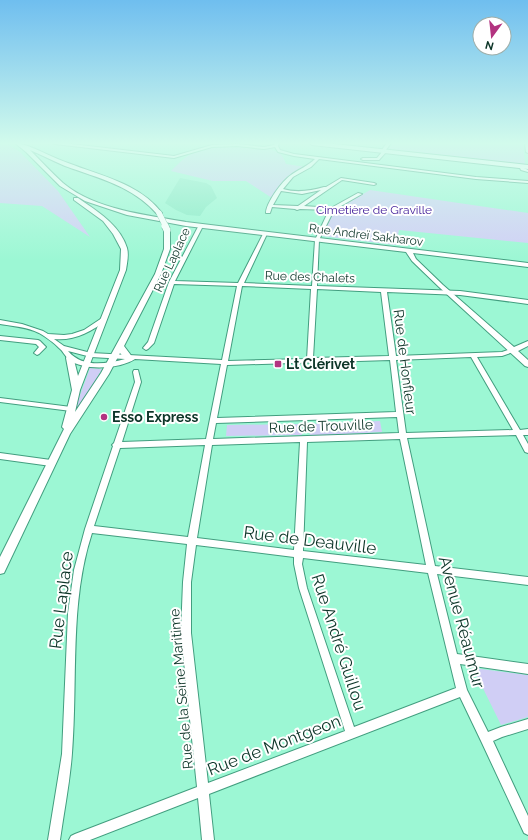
<svg xmlns="http://www.w3.org/2000/svg" width="528" height="840" viewBox="0 0 528 840" font-family="Raleway,sans-serif">
<rect width="100%" height="100%" fill="#9cf7d4"/>
<polygon fill="#87eac5" points="180,178 206,183 211,186 217,198 206,207 200,216 187,215 176,210 165,203"/>
<g fill="#d0cef5">
<polygon points="0,143 6,143 20,152 58,191 90,237 42,206 0,203"/>
<polygon points="393,143 523,143 525,164 389,149"/>
<path d="M218,147C230,146 267,146 277,152C283,155 284,159 286,164L306,167L288,177L272,198L246,181H213L171,171C188,154 193,150 218,147Z"/>
<polygon points="370,190 528,213 528,243 399,230 396,245 322,236 334,211"/>
<polygon points="90,368 102,369 68,428"/>
<polygon points="380,421 382,432 310,436 309,424"/>
<polygon points="301,424 302,435 226,436 227,425"/>
<polygon points="473,668 528,675 528,717 501,725"/>
</g>
<g fill="none" stroke-linecap="round" stroke-linejoin="round">
<defs>
<g id="minor">
<path d="M53,143H63L174,156L212,145L237,144L264,147L274,145L275,143H279L278,146L280,150L294,154L476,177L528,181V183L476,179L319,159L311,167L293,177L283,189C297,193 310,191 324,187H326L341,178L374,183L376,184L374,185L342,180L304,206L331,208L358,193L362,194L334,210L319,240L317,286L460,291L528,300V304L460,295L387,292L396,356L502,352L514,348L517,350L516,351L502,356L477,357L520,430L528,429V435H523L528,444V453L525,452L516,435L407,438L435,566L528,577V585L437,574L457,654L528,664V674L460,664L467,690L488,732L501,727L528,719V729L502,737L493,741L528,816V835L524,833L482,743L460,697L209,794L214,840H202L198,798L90,840H69L71,836L75,834L197,787L181,633L183,582L187,544L92,533C69,603 78,680 72,753C70,782 64,811 60,840H48L62,754L68,613L74,570L85,529L113,446L112,445L114,443L135,382L133,372L134,370H138L141,382L122,442L206,439L221,364L135,359C120,369 84,371 69,360C65,356 63,351 59,348C54,343 46,337 39,333C27,327 13,326 0,324V320L22,324L43,331L48,334L64,335L72,334L84,330L105,316L107,317V319C92,332 74,341 54,339L64,346L91,353L222,360L237,286L174,284L154,343L148,349L146,350L143,348L148,342L169,282L199,225L203,226L175,281L238,283L263,234L265,233L267,234L244,283L312,286L315,240L329,210L300,209L297,210L295,209L272,207L270,213H266C266,203 282,181 291,175C299,169 308,166 315,159L294,156L278,152L275,147L264,149L237,146L212,147L174,158L55,144ZM321,190L298,206L273,205L281,191L302,194ZM242,286L311,289L307,359L228,361ZM317,289L381,292L389,356L313,358ZM68,351L91,357L125,359C106,364 82,368 68,351ZM471,357L513,430L406,433L396,360ZM390,360L396,412L217,418L227,365ZM397,417L399,433L213,439L216,423ZM400,439L426,565L303,551L307,442ZM300,442L294,550L197,538L212,445ZM205,445L188,537L94,526L120,448ZM196,545L294,557V564L299,588L345,731L208,783L191,633V582ZM303,558L428,573L456,688L354,727L307,588L302,564Z"/>
<polygon points="387,143 391,143 386,150 387,151 379,160 363,160 361,159 363,158 377,158 382,152 381,151"/>
<polygon points="525,143 528,143 528,153 526,152"/>
<polygon points="521,165 522,165 524,168 528,170 528,172 521,170 519,166"/>
<polygon points="0,336 38,340 40,341 46,347 39,354 37,355 34,353 39,347 36,344 0,340"/>
<polygon points="0,398 71,407 74,409 71,411 0,402"/>
<polygon points="0,453 51,460 54,461 55,463 54,465 51,466 0,459"/>
</g>
<g id="tertiary">
<path d="M15,143C20,143 23,145 28,146C41,151 54,158 68,163C101,176 139,183 162,213L157,214C133,186 98,178 65,166C53,161 42,155 30,150C41,161 52,173 63,183C95,210 147,215 186,222L528,263V267L413,253L416,259L443,285L514,347L528,341V346L518,351L528,360V367L525,366L439,287L412,261L406,252L186,226L127,215L85,201L60,186L26,152Z"/>
<path d="M74,198H78C97,211 120,225 127,248C129,255 127,263 126,270L80,390L75,412L101,373L155,274L164,249V230L167,228L170,230V249L161,274L124,346L133,358L132,360H126L120,353L109,374L70,434L4,573L0,574V557L64,429L62,427L72,390L66,358L67,356H73L78,376L120,270L121,249L113,234L103,221L74,200Z"/>
</g>
<polygon id="secondary" points="309,143 325,143 528,165 528,169 312,145"/>
</defs>
<use href="#minor" stroke="#429e7f" stroke-width="2"/>
<use href="#tertiary" stroke="#429e7f" stroke-width="2"/>
<use href="#secondary" stroke="#429e7f" stroke-width="2"/>
<use href="#minor" fill="#fff" fill-rule="evenodd"/>
<use href="#tertiary" fill="#fff" fill-rule="evenodd"/>
<use href="#secondary" fill="#fff" fill-rule="evenodd"/>
<defs>
<polyline id="tertiary-bridge-far1" points="159,213 166,227"/>
<polyline id="tertiary-bridge" points="165,226 167,230"/>
</defs>
<use href="#tertiary-bridge-far1" stroke="#429e7f" stroke-width="6" stroke-linecap="butt"/>
<use href="#tertiary-bridge" stroke="#429e7f" stroke-width="8" stroke-linecap="butt"/>
<use href="#tertiary-bridge-far1" stroke="#fff" stroke-width="5.5"/>
<use href="#tertiary-bridge" stroke="#fff" stroke-width="7"/>
</g>
<linearGradient id="sky" x2="0" y2="1"><stop stop-color="#6fbeef"/><stop offset="0.55" stop-color="#d2fbec"/><stop offset="1" stop-color="#d2fbec" stop-opacity="0"/></linearGradient>
<rect width="528" height="260" fill="url(#sky)"/>
<g fill="#b33380" stroke="#fff" stroke-width="1.5">
<rect x="274" y="360" width="8" height="8" rx="2"/>
<circle cx="104" cy="417" r="4"/>
</g>
<g text-anchor="middle" dominant-baseline="central" stroke-width="4" stroke-linejoin="round" paint-order="stroke">
<g font-size="12" fill="#44209a" stroke="#fff">
<text x="374" y="210">Cimetière de Graville</text>
</g>
<g font-size="12" fill="#0d3528" stroke="#fff">
<text transform="translate(366 235) rotate(7)">Rue Andreï Sakharov</text>
<text transform="translate(172 260) rotate(-65)">Rue Laplace</text>
<text transform="translate(310 277) rotate(2)">Rue des Chalets</text>
</g>
<g font-size="14" fill="#0d3528" stroke="#fff">
<text transform="translate(405 362) rotate(83)">Rue de Honfleur</text>
<text transform="translate(321 426) rotate(-2)">Rue de Trouville</text>
<text transform="translate(181 689) rotate(-95)">Rue de la Seine Maritime</text>
</g>
<g font-size="14" font-weight="bold" fill="#0d3528" stroke="#fff" text-anchor="start">
<text x="286" y="364">Lt Clérivet</text>
<text x="112" y="417">Esso Express</text>
</g>
<g font-size="17" fill="#0d3528" stroke="#fff">
<text transform="translate(310 540) rotate(7)">Rue de Deauville</text>
<text transform="translate(61 600) rotate(-83)">Rue Laplace</text>
<text transform="translate(462 622) rotate(75)">Avenue Réaumur</text>
<text transform="translate(339 642) rotate(72)">Rue André Guillou</text>
<text transform="translate(274 745) rotate(-21)">Rue de Montgeon</text>
</g>
</g>
<g transform="translate(492 36) rotate(195)"><circle r="19" fill="#ffffff" stroke="#9eaea9"/>
<path d="M0-3L7 15L0 10L-7 15Z" fill="#b33380"/>
<text y="-6" font-size="11" font-weight="bold" text-anchor="middle" fill="#0d3528">N</text>
</g>
</svg>
